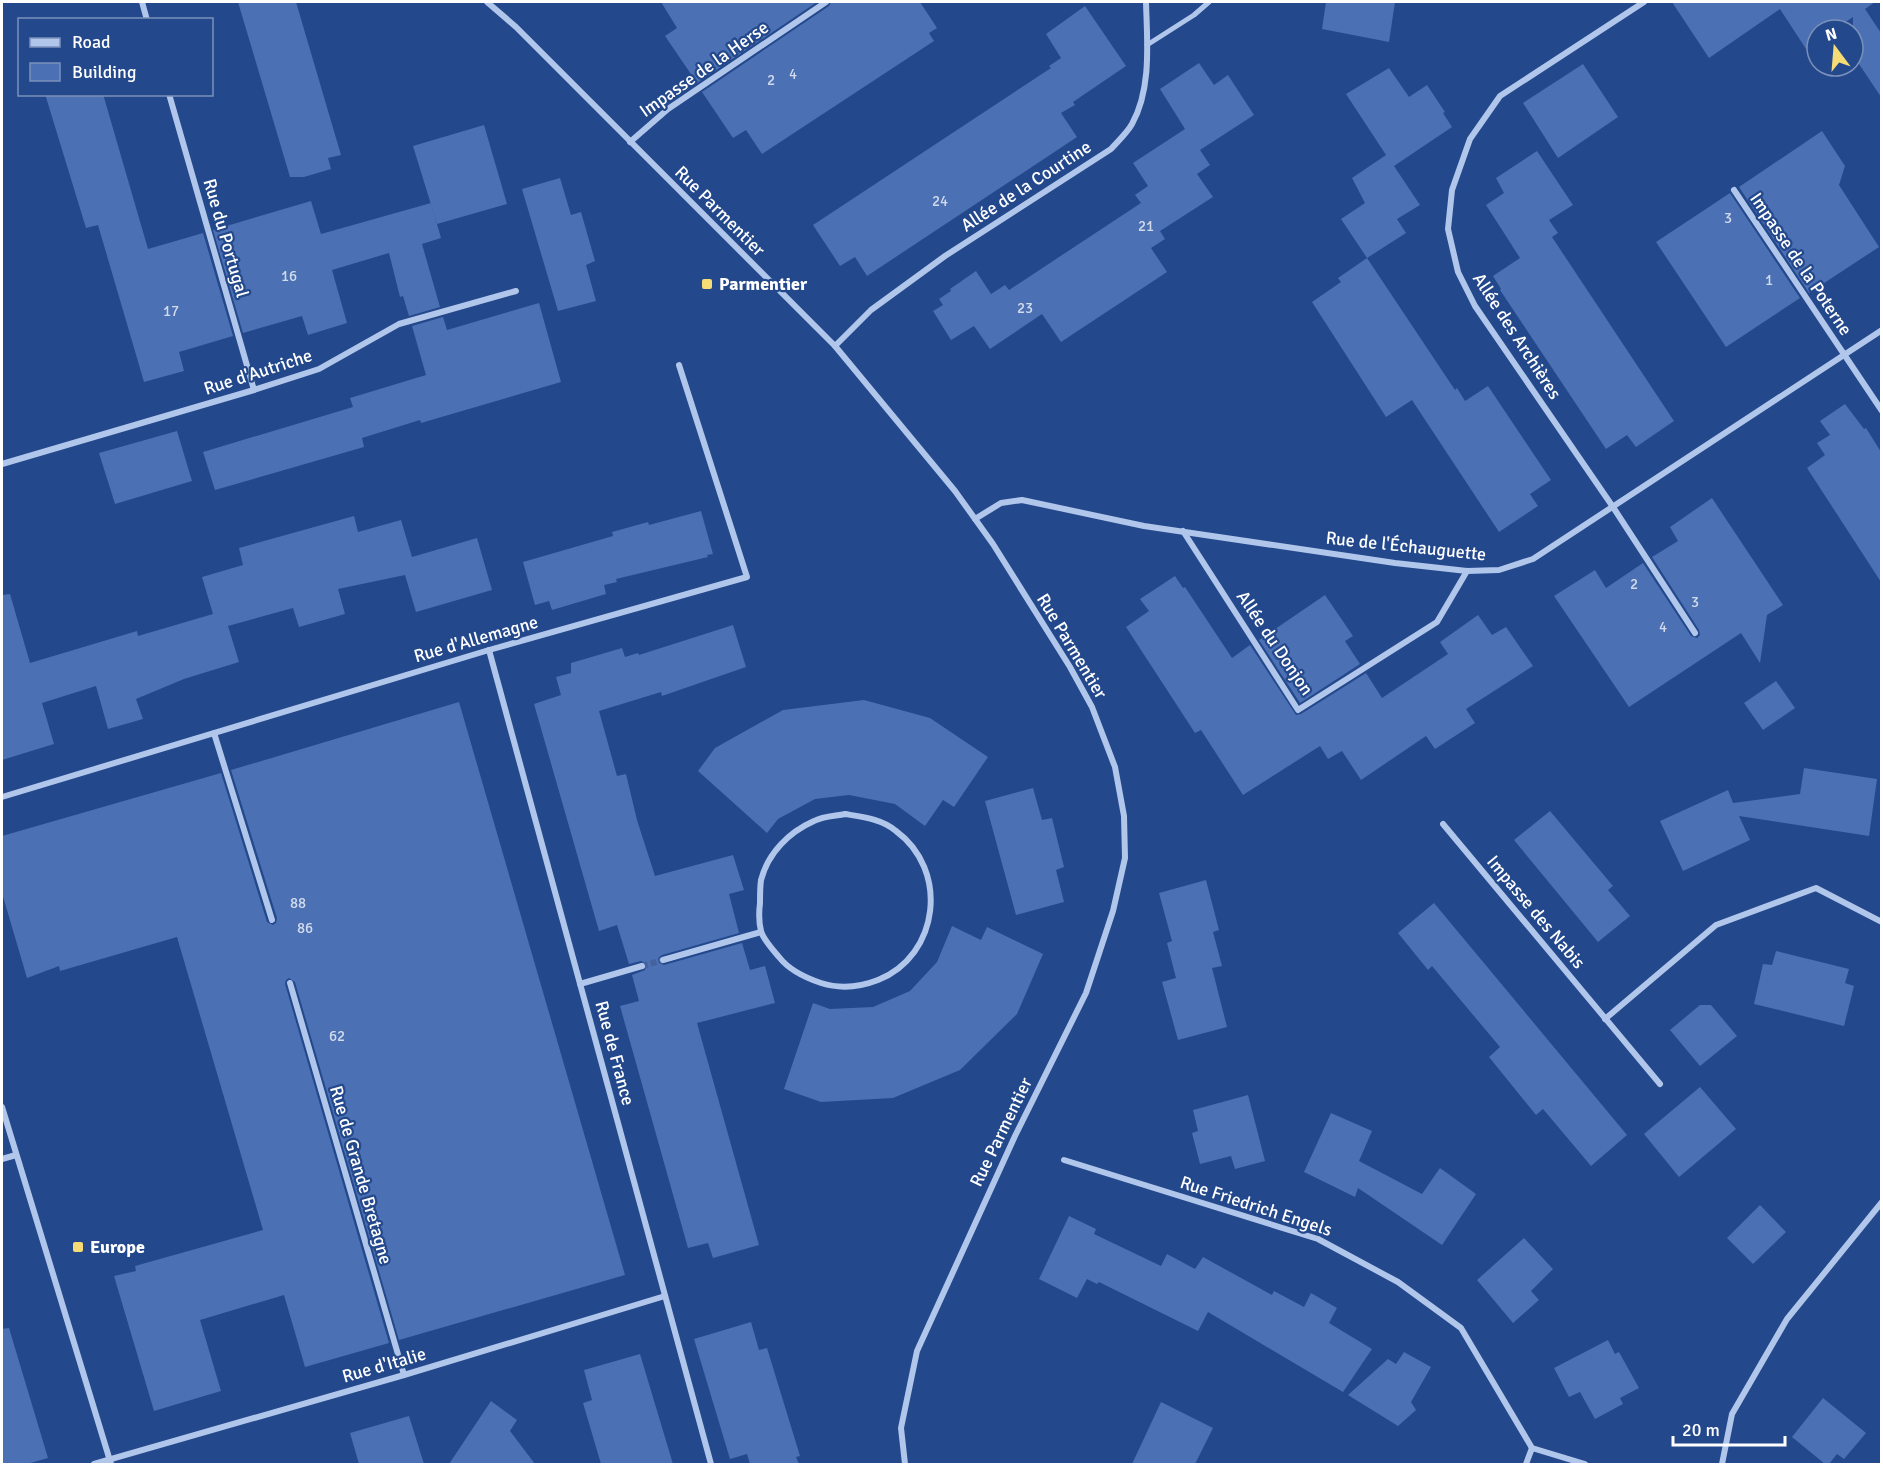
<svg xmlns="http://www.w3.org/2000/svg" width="1883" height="1466" viewBox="0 0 1883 1466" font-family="Signika,sans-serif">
<rect width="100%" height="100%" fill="#23488c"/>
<g fill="#4b70b3">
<polygon points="238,2 296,2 341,155 328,158 331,169 304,177 290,177"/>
<polygon points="661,2 817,2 697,83 665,36 677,28"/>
<polygon points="831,2 920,2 937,28 929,33 934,41 762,154 746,130 733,138 702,92 829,6"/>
<polygon points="1326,2 1395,2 1389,42 1322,29"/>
<polygon points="1672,2 1875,2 1865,9 1881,33 1881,97 1853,55 1853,17 1834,30 1817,30 1817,42 1806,49 1780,9 1709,58"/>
<polygon points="1085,6 1126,66 1073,102 1075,105 1061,113 1077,137 867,276 855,257 840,266 813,225 1051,68 1049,66 1061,58 1046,34"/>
<polygon points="1199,63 1214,85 1228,75 1254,115 1200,150 1210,165 1197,174 1213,197 1160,231 1165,239 1151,248 1167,272 1061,342 1042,314 990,349 974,326 951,340 933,311 943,305 939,299 951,291 950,289 976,271 991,294 1005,285 1009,290 1141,203 1135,195 1148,186 1133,163 1185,129 1160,89"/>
<polygon points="1583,64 1618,117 1558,158 1523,103"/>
<polygon points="1389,68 1409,97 1427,85 1445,112 1443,113 1452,127 1394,166 1420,205 1397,219 1406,233 1367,258 1455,390 1457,388 1465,401 1488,386 1551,480 1530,494 1538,506 1499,532 1412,400 1386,417 1312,302 1341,282 1338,278 1367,258 1341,219 1365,203 1352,178 1386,155 1346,94"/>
<polygon points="45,94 103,94 148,249 203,233 233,336 179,352 184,371 144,382 98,225 86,228"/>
<polygon points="484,125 507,204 437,224 413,146"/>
<polygon points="1822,131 1845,166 1839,185 1879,247 1809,293 1739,187"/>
<polygon points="1537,151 1573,205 1549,220 1558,233 1552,237 1674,421 1636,447 1627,435 1606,449 1500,290 1501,289 1493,276 1520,258 1486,205 1504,193 1496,178"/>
<polygon points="560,178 571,215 581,212 595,261 586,265 596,301 558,311 522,189"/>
<polygon points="1730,193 1800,298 1726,347 1656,242"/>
<polygon points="311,201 321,234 431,203 441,238 422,244 440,307 409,316 403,296 400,297 389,253 332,270 347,323 308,335 302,316 243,333 213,230"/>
<polygon points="539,303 561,382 421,423 420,420 362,438 364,447 215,490 203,452 353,407 350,398 426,375 412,326 443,317 447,330"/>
<polygon points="1845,404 1864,429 1866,428 1881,452 1881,582 1807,468 1825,455 1817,443 1830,435 1820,421"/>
<polygon points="177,431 192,481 115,504 99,453"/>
<polygon points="1712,498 1783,605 1767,615 1760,663 1741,633 1629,707 1554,596 1595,570 1606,588 1643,563 1691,636 1697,638 1700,635 1699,630 1652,557 1678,541 1670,527"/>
<polygon points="701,511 713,554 707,555 708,557 616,579 617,582 604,585 606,594 552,610 549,601 535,605 523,562 613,536 612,532 648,522 649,525"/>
<polygon points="354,516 358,532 401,520 412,557 477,538 492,590 416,612 405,575 338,589 345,614 299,627 293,608 228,626 239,662 184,679 136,699 143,719 108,729 96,686 42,703 54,744 2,760 2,595 10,594 30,663 137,631 138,636 213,614 202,577 243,565 239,548"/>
<polygon points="1175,576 1183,588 1185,587 1232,658 1250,645 1296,715 1301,714 1366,673 1382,698 1448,654 1440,642 1478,615 1492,635 1506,627 1533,666 1466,709 1475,723 1435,749 1426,736 1361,780 1342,751 1328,759 1320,746 1243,795 1201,730 1195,733 1126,627 1149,611 1140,599"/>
<polygon points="1325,595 1353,636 1345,641 1360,664 1300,703 1259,640"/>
<polygon points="733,625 746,667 662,696 661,692 599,711 617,776 626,774 637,820 655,876 733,855 744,890 729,894 739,933 662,955 658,958 659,963 664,965 742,943 750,970 765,966 775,1003 697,1023 759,1245 713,1258 708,1243 688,1248 620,1006 639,1001 632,975 645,970 647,964 641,961 629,964 617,925 599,931 534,704 561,695 556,677 571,673 571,663 622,648 625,657 638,653 639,655"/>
<polygon points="1776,681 1795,708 1763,730 1744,703"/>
<polygon points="864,700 930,718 988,757 954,807 943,800 925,826 895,804 849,795 815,799 778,819 767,833 698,771 715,748 783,710"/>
<polygon points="459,702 625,1275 399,1340 295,982 289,978 286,980 285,984 389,1343 305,1367 284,1295 200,1320 221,1391 154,1411 114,1276 136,1271 135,1266 263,1230 177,937 60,971 59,966 27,978 2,893 2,836 221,773 267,922 273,925 276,923 277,918 231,770"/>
<polygon points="1804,768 1877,779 1869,836 1739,816 1750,840 1683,871 1660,821 1728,790 1733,803 1800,794"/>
<polygon points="1033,788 1042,820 1052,818 1064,867 1056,870 1064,902 1016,915 985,801"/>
<polygon points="1550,811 1613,886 1608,890 1630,916 1598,942 1514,840"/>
<polygon points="1206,880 1219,930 1213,932 1222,966 1212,968 1227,1027 1178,1040 1162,982 1176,978 1167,943 1172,941 1159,893"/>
<polygon points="1434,903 1627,1135 1591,1166 1543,1109 1536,1115 1489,1057 1500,1047 1432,966 1428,970 1398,933"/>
<polygon points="952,926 981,940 987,927 1043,954 1017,1014 960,1070 893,1098 821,1102 784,1089 813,1003 830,1009 873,1007 910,991 937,962"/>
<polygon points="1776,951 1849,969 1845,983 1854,986 1844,1026 1754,1004 1763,964 1772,965"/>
<polygon points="1700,1005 1711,1005 1737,1036 1700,1066 1670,1030"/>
<polygon points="1700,1087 1736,1129 1679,1177 1644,1134"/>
<polygon points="1248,1095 1265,1161 1235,1169 1231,1156 1200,1164 1192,1133 1198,1131 1193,1110"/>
<polygon points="1331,1113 1372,1131 1359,1161 1422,1194 1440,1168 1476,1194 1442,1245 1358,1188 1355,1197 1304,1172"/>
<polygon points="1760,1205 1786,1232 1753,1264 1727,1238"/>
<polygon points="1069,1216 1096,1229 1094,1234 1161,1266 1167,1254 1195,1269 1203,1257 1272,1295 1274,1291 1304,1307 1311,1293 1337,1308 1329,1323 1372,1349 1343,1392 1208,1312 1198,1331 1099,1282 1097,1284 1087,1279 1077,1298 1039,1279"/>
<polygon points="1524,1238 1553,1269 1531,1291 1539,1300 1513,1323 1477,1280"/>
<polygon points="751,1322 759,1350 767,1348 800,1456 796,1457 799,1464 750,1464 747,1454 730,1459 694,1339"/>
<polygon points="9,1328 48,1458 27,1464 2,1464 2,1329"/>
<polygon points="1608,1340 1615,1354 1619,1352 1639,1388 1620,1398 1623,1404 1595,1419 1580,1392 1569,1397 1554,1368"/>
<polygon points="1404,1352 1431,1367 1411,1402 1416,1410 1398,1426 1348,1395 1388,1359 1396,1364"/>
<polygon points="640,1354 673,1464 601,1464 583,1403 592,1400 584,1370"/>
<polygon points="1823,1398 1866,1433 1844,1459 1837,1454 1829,1464 1825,1464 1792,1437"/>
<polygon points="491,1401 517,1420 510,1431 535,1464 449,1464"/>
<polygon points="1161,1402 1213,1428 1195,1464 1132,1464"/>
<polygon points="409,1416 424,1464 359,1464 350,1433"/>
</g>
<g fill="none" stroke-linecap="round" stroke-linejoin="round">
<polyline stroke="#44639d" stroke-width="6" stroke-dasharray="6 3" stroke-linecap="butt" points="642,966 663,960"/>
<polyline stroke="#b1c6eb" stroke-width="5" points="1147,45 1194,15 1209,2"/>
<g stroke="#b1c6eb" stroke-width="6">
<polyline points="142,2 147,20"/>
<polyline points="487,2 516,27 835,346 955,491 993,544 1070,667 1092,707 1115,767 1124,816 1125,858 1113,911 1086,993 1015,1136 917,1351 901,1428 905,1464"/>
<polyline points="1644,2 1500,96 1470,139 1452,190 1448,229 1458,272 1475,306 1613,507 1695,633"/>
<polyline points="169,94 254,390"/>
<polyline points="630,142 668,109 826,2"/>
<polyline points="1734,190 1882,411"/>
<path d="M835,346L871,310L945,256L1111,149C1118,141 1127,133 1132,124C1152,88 1147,41 1146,2"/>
<polyline points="2,464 254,390 319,369 399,324 516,291"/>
<polyline points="975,519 1001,503 1022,500 1144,526 1395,563 1467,571 1499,570 1533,559 1882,330"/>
<polyline points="1183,531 1298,710 1437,622 1467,571"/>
<polyline points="489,650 711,1464"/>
<polyline points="214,733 272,920"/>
<polyline points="2,797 489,650 747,577 679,365"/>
<path d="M845,814C863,817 882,819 896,831C949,870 940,955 878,980C860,987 840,989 821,983C806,978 789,970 779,957C773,950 763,939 761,931C759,923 759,911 760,903C760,896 760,887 761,880C768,853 789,832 814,821C823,816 835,816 845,814Z"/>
<polyline points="1443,824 1660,1084"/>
<polyline points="663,960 761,932"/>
<polyline points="290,983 404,1375"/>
<polyline points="580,984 642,966"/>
<polyline points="1605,1019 1716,925 1816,888 1882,922"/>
<polyline points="2,1107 111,1464"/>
<polyline points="2,1159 16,1155"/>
<polyline points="1064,1160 1318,1239 1398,1282 1461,1328 1532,1448 1585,1464"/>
<polyline points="94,1464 404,1375 665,1296"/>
<polyline points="1526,1464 1532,1448"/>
<polyline points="1722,1464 1732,1414 1787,1319 1882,1202"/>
</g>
</g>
<g fill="#f6dc74" stroke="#23488c" stroke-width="2">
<rect x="701" y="278" width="12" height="12" rx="3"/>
<rect x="72" y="1241" width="12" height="12" rx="3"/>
</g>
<g text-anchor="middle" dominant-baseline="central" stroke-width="4.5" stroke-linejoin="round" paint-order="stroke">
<g font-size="15" fill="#d2dbec">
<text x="793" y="74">4</text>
<text x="771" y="80">2</text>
<text x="940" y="201">24</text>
<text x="1728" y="218">3</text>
<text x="1146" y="226">21</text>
<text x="289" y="276">16</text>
<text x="1769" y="280">1</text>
<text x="1025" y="308">23</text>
<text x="171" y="311">17</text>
<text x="1634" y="584">2</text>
<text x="1695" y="602">3</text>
<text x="1663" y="627">4</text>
<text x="298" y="903">88</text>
<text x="305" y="928">86</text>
<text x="337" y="1036">62</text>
</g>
<g font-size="18" fill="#fff" stroke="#23488c">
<text transform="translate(704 69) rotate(-35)">Impasse de la Herse</text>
<text transform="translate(1026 186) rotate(-33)">Allée de la Courtine</text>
<text transform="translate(720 211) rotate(45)">Rue Parmentier</text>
<text transform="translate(226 238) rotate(74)">Rue du Portugal</text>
<text transform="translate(1801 264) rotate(56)">Impasse de la Poterne</text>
<text transform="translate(1517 336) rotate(57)">Allée des Archières</text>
<text transform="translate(258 372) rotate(-18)">Rue d'Autriche</text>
<text transform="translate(1406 546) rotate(6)">Rue de l'Échauguette</text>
<text transform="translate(476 639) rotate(-16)">Rue d'Allemagne</text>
<text transform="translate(1275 643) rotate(56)">Allée du Donjon</text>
<text transform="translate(1072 646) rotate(59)">Rue Parmentier</text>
<text transform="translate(1536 912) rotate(50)">Impasse des Nabis</text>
<text transform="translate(615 1053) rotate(75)">Rue de France</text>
<text transform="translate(1001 1132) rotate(-64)">Rue Parmentier</text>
<text transform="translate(361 1175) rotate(74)">Rue de Grande Bretagne</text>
<text transform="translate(1256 1206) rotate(18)">Rue Friedrich Engels</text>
<text transform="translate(384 1365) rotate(-16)">Rue d'Italie</text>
</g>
<g font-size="18" font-weight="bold" fill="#fff" stroke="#23488c" text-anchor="start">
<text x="719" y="284">Parmentier</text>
<text x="90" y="1247">Europe</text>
</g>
</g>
<rect width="1883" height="1466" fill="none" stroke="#ffffff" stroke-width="6"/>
<rect x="18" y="18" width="195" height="78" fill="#23488c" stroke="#7b91ba" stroke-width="1.5"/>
<rect x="30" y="38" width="30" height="9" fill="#b1c6eb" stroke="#7b91ba" stroke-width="1.5"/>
<text x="72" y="48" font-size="18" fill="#ffffff">Road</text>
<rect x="30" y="63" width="30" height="18" fill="#4b70b3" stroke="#7b91ba" stroke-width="1.5"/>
<text x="72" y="78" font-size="18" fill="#ffffff">Building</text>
<g transform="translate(1835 48) rotate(344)"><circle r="28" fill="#23488c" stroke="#7b91ba" stroke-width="1.5"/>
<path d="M0-4.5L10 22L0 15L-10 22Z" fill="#f6dc74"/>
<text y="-9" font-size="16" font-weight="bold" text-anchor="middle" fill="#ffffff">N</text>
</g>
<path d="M1673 1436v9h112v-9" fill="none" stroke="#ffffff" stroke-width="3"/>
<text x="1682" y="1436" font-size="18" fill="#ffffff" stroke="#23488c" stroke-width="4.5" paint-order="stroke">20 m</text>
</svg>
